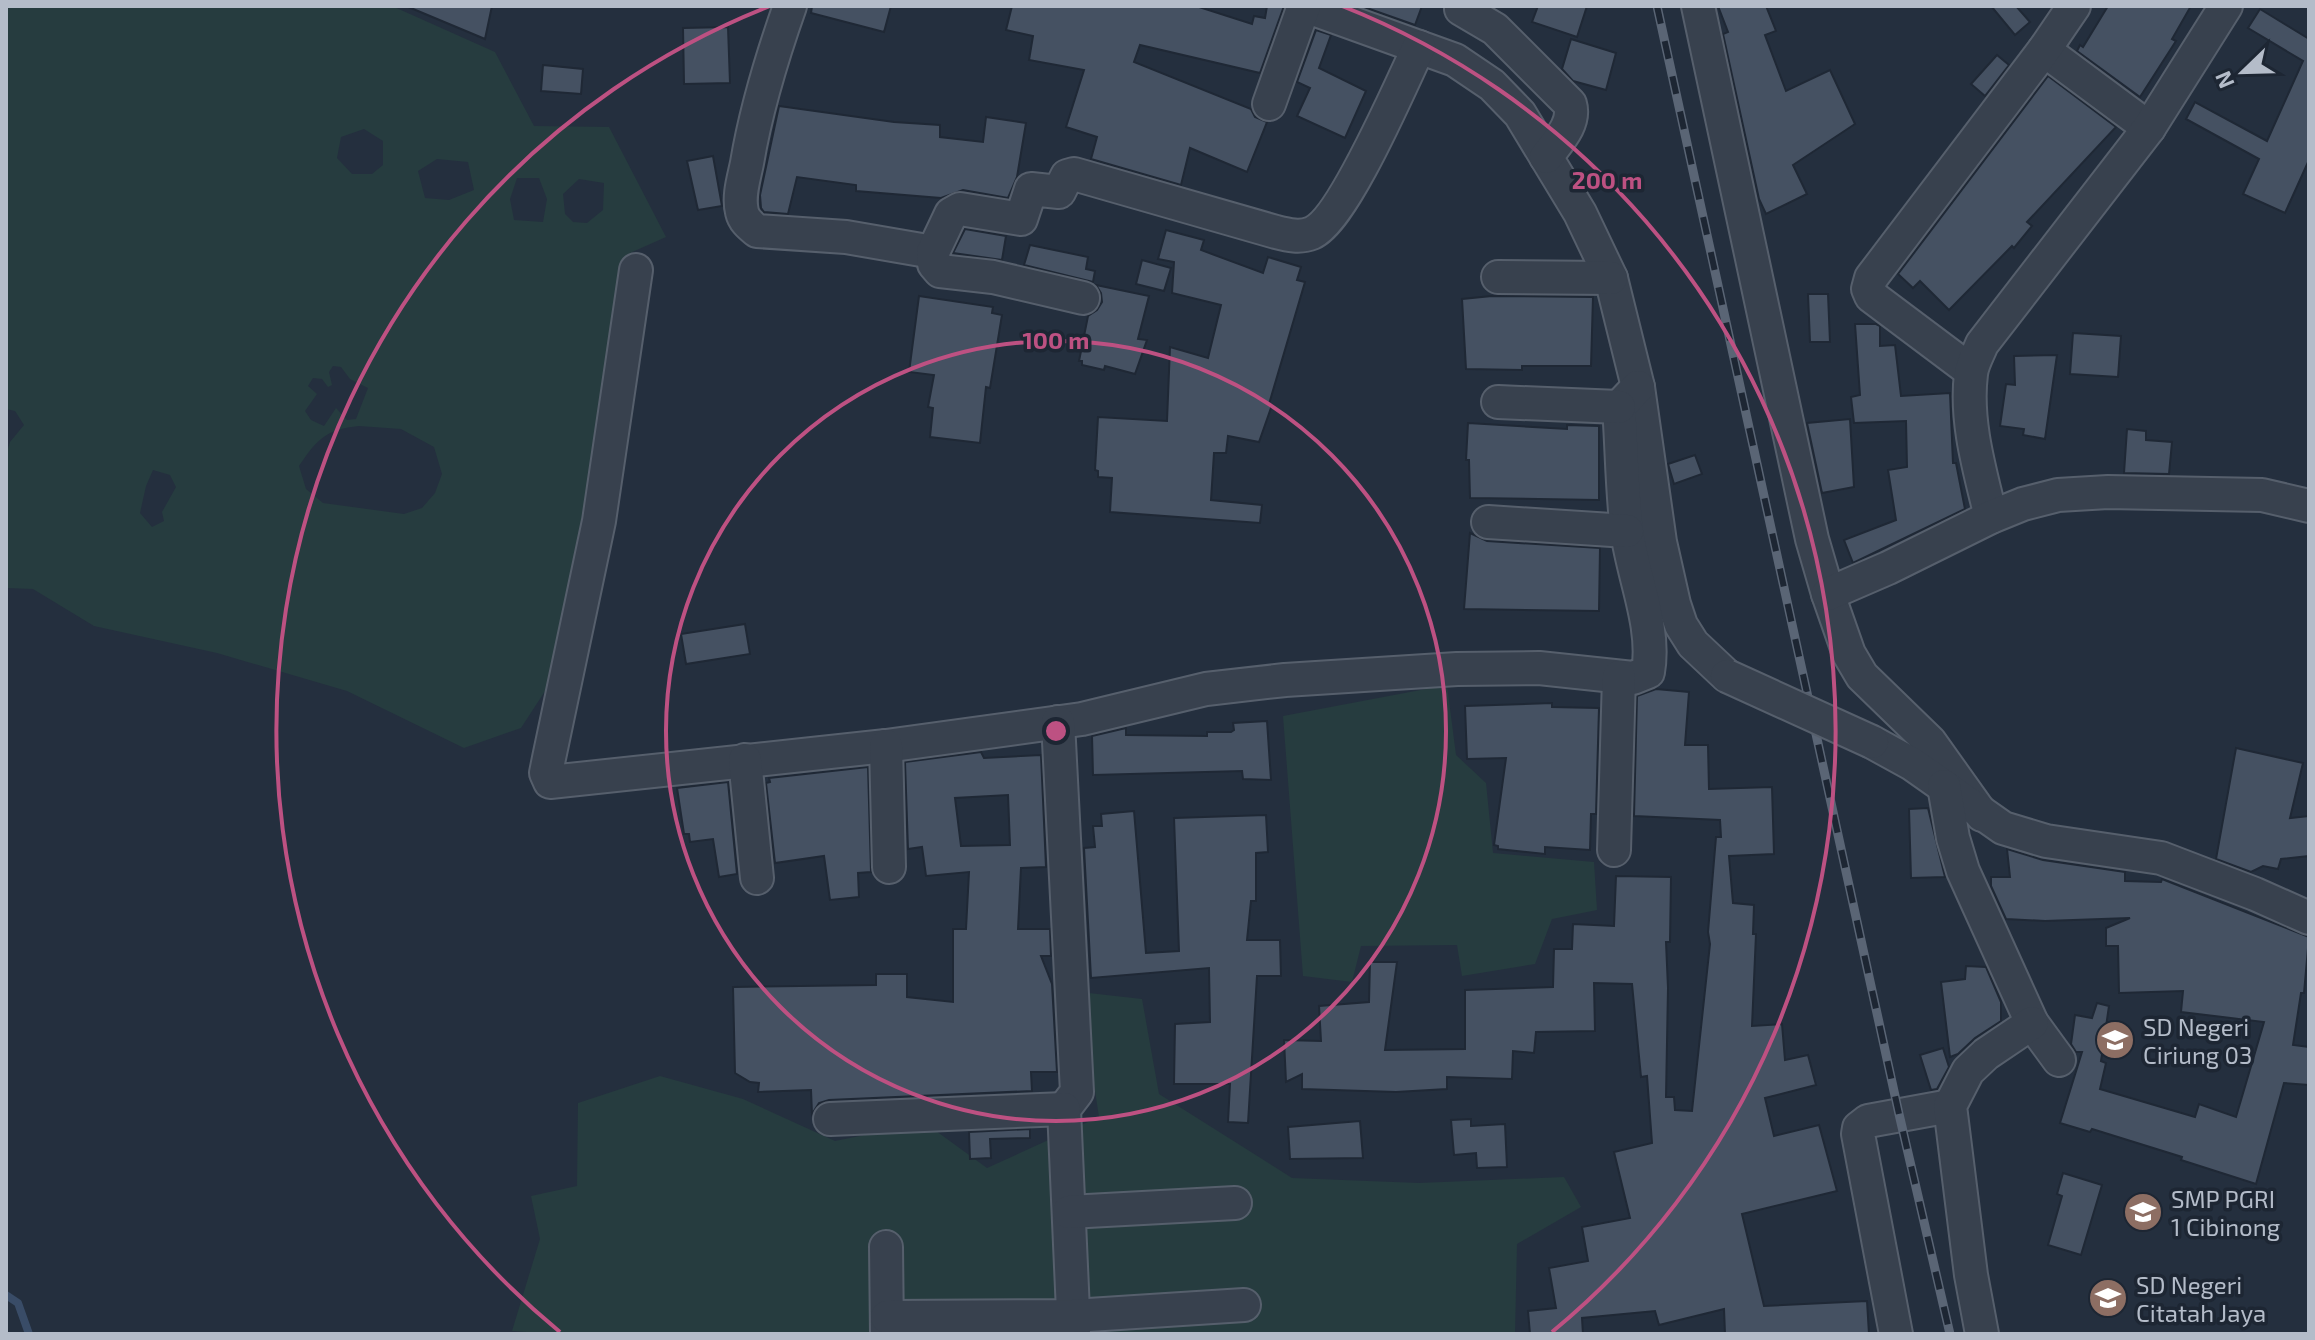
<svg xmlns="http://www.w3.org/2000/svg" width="2315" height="1340" viewBox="0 0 2315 1340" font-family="'Exo 2',sans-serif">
<rect width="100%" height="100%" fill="#242f3e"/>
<g fill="#263c3f" fill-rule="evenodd">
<path d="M6,6H392L495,52L534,126L609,127L666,237L630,253L603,444L562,665L521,728L464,748L347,691L217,653L94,626L33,589L6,588V455L10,442L24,425L15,411L6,409ZM364,129L383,141V165L372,174H352L337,158L341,137ZM437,159L468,162L474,190L449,200L425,198L418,171ZM517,178H539L547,199L543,222L514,220L510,199ZM579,179L604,183L603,210L587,223L573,222L565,214L563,194ZM333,366L341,367L350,379L368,388L356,419L347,420L336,408L324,426L311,420L305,411L317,394L308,386L313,378L322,379L328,387L332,385L329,372ZM359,426L401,429L434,447L442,474L435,493L422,508L404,514L323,503L306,489L299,466C317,439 327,429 359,426ZM153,470L170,475L176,487L162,512L164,521L152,527L140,513L146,486Z"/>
<polygon points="1447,685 1456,755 1486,783 1493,853 1594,862 1597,910 1552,919 1535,964 1462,976 1457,945 1361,946 1352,982 1303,976 1283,716"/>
<polygon points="1080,992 1142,999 1159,1094 1292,1178 1419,1183 1564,1177 1581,1207 1517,1244 1515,1334 555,1334 512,1331 540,1239 531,1196 577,1186 578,1103 660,1076 743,1099 835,1141 925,1123 987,1168 1099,1117"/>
</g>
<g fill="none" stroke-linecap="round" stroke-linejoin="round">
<polyline stroke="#394c67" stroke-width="8" points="6,1295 18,1303 29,1334"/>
</g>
<g fill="#455162" stroke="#1f2835" stroke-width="2" fill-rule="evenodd">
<polygon points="406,6 492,6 485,39"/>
<polygon points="812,6 891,6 884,32 811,13"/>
<polygon points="1012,6 1196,6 1252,24 1254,16 1265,18 1267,6 1284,6 1260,73 1140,45 1134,62 1251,109 1255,117 1267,122 1247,172 1190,148 1181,185 1091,159 1097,137 1066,127 1084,70 1029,60 1033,36 1006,30"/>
<polygon points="1361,6 1422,6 1415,25"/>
<polygon points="1538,6 1587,6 1577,37 1532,22"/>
<polygon points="1718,6 1766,6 1776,31 1765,35 1786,91 1830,70 1855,124 1793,165 1807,194 1766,214 1759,199 1723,34 1728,32"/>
<polygon points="1991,6 2016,6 2030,22 2015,35"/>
<polygon points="2108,6 2191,6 2172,39 2176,41 2140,97 2077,51 2080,45 2083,47"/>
<polygon points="2260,9 2309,39 2309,160 2285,213 2243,194 2259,159 2186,119 2195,102 2267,141 2303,61 2248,28"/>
<polygon points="728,27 730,83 684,84 683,28"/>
<polygon points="1316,30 1331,35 1319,68 1366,91 1345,138 1297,116 1310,88 1297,82"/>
<polygon points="1571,39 1616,53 1606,90 1573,81 1562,69"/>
<polygon points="1997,55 2009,65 1985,96 1971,84"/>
<polygon points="543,65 583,69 581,94 541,91"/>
<polygon points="2048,76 2116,127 2027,222 2032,226 2014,248 2012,246 1949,310 1920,281 1913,288 1898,274"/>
<polygon points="779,106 894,122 940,125 940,137 983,142 986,117 1026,123 1017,177 1008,198 963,190 941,198 856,191 856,185 797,177 788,214 764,212 761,208 760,195"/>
<polygon points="713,156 722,206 698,210 687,161"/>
<polygon points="965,229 1006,236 1002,260 953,253"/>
<polygon points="1166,230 1204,240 1201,250 1263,273 1268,257 1301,267 1297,280 1305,282 1269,404 1272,405 1259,442 1228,436 1226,453 1214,453 1211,500 1262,505 1260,523 1110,512 1112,478 1098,477 1098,471 1095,470 1098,417 1167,421 1170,347 1208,358 1221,305 1172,293 1174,262 1158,259"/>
<polygon points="1030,245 1088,257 1086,269 1095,271 1093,282 1024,265"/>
<polygon points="1142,260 1171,268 1164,291 1136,284"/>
<polygon points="1096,285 1149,296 1138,339 1147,340 1135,374 1105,366 1104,370 1082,365 1082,361 1079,361 1088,316 1097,310 1102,302 1101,293"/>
<polygon points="1808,294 1828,294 1830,342 1810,342"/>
<polygon points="919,296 993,307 992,313 1002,315 990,388 986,387 980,443 930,437 933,408 928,407 934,375 909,372"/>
<polygon points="1492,296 1593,297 1591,366 1522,366 1522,370 1466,369 1462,299"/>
<polygon points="1855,324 1876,324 1880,326 1880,346 1895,345 1901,396 1950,393 1953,463 1956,463 1965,509 1853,563 1844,540 1896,520 1888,470 1907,467 1906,421 1854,423 1851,397 1860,395"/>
<polygon points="2073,333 2121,336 2118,377 2070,374"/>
<polygon points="2057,355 2045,439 2023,435 2024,429 2000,426 2006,384 2015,385 2014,356"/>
<polygon points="1850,419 1854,487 1822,493 1807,423"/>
<polygon points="1468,423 1567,429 1567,425 1599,426 1599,500 1470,498 1469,460 1466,460"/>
<polygon points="2127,429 2146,431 2146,440 2172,442 2169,474 2124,473"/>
<polygon points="1695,455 1702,474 1674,484 1668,464"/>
<polygon points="1470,533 1487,541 1600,548 1599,611 1464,609"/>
<polygon points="745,624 750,654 686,664 681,634"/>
<polygon points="1656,689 1689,692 1685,745 1708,745 1709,789 1772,787 1774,854 1729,856 1733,903 1754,905 1753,934 1756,934 1752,1026 1782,1024 1785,1060 1808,1055 1816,1085 1765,1098 1774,1136 1819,1125 1837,1191 1742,1214 1764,1306 1867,1301 1869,1334 1725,1334 1724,1309 1659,1325 1655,1311 1582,1318 1583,1334 1530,1334 1528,1311 1556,1308 1549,1268 1588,1261 1582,1227 1630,1218 1614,1152 1652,1143 1647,1076 1641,1077 1632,984 1594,983 1595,1031 1536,1032 1534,1053 1513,1051 1512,1079 1447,1077 1447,1089 1396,1092 1302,1089 1302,1074 1286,1082 1284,1040 1321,1041 1319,1006 1369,1002 1370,962 1397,962 1385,1050 1465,1049 1465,990 1553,987 1554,949 1572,949 1573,924 1614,926 1616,876 1671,877 1670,942 1666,942 1668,988 1666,1097 1674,1097 1675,1110 1692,1111 1710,944 1708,932 1716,837 1721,837 1720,820 1634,816 1637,696"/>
<polygon points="1552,703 1552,707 1599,708 1596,814 1591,814 1590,850 1545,847 1545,854 1498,849 1498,846 1494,845 1506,758 1467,759 1465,706"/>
<polygon points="1267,721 1271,780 1243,779 1242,771 1093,775 1092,736 1126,728 1126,735 1207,736 1207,732 1231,732 1234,730 1233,723"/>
<polygon points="2236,748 2303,763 2290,818 2309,816 2309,856 2281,859 2278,869 2263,866 2251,872 2216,859"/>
<path d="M981,752L984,758L1041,755L1046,867L1021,868L1018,929H1050L1051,956H1041L1052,984L1057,1072H1031L1032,1091L829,1100L819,1103L812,1114L811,1090L758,1092L759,1083L750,1082L735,1073L733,987L876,985V974H907V997L953,1002V929H966L969,872L926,876L922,847L908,849L905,762ZM1008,795L1010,845L961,846L955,798Z"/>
<polygon points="868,767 871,872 858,873 859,897 830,900 824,856 775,863 766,783 770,782 769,778"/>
<polygon points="728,782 737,874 719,877 713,839 690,842 689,834 684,834 677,788"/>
<polygon points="1928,808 1945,877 1911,878 1909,809"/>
<polygon points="1134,811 1146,953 1179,951 1174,818 1266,815 1268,852 1256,853 1256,901 1251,901 1247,940 1280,940 1281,976 1257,976 1248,1123 1228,1122 1230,1084 1174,1084 1175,1024 1210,1022 1209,968 1091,978 1084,848 1095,847 1093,826 1102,826 1101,814"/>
<polygon points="2007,849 2043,860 2125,872 2125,881 2161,882 2162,879 2309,937 2304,993 2301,993 2293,1045 2309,1047 2309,1085 2284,1083 2256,1184 2181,1160 2182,1157 2092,1129 2090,1132 2060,1123 2082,1052 2076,1052 2071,1044 2075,1015 2092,1018 2097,1003 2109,1006 2101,1061 2106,1063 2100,1089 2195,1117 2199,1104 2236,1117 2264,1022 2181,1012 2183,991 2119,993 2118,946 2106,946 2106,928 2130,918 2045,921 2006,919 1991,886 1991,877 2010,877"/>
<polygon points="1966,966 1986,967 2001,1002 2001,1021 1975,1038 1958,1054 1950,1057 1941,982 1965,979"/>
<polygon points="1943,1048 1949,1067 1937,1089 1931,1090 1920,1055"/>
<polygon points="1471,1119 1471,1126 1505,1124 1507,1167 1477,1168 1476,1153 1454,1155 1451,1120"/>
<polygon points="1360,1121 1363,1158 1290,1159 1288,1127"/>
<polygon points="1030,1129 1030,1138 990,1139 991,1158 970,1159 969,1132"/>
<polygon points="2063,1173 2102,1185 2081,1255 2048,1245 2062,1196 2057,1194"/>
</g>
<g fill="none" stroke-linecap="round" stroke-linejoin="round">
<defs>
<g id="minor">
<path d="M790,6C772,57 756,109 747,163C744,178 738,196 742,212C744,221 751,226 757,231L846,237L933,252"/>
<polyline points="1305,6 1455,60 1492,85 1520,114 1580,213 1611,278 1638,387 1660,542 1674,604 1681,625 1693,644 1727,676"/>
<polyline points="1698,6 1812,539 1828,594 1849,654 1862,676 1930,742 1982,815"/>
<path d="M1461,9L1495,29L1570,104C1576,124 1557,142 1546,157"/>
<polyline points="2044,50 2149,128"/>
<polyline points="1269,104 1304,6"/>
<path d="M636,270L599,521L549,758L546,773L550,782L886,746L1082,719L1206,689L1285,680L1457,669L1539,668L1633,678L1648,672C1656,626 1633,577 1627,531C1622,490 1622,448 1619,407L1638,387"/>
<polyline points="1498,277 1611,278"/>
<path d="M1083,298L993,277L940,271L934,264L933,252L951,214L960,209L1021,219L1031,189L1059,192L1067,176L1074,174L1276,232C1288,235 1300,238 1312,233C1344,219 1402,82 1419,47"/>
<polyline points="1971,371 1871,296 1868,289 1871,278 2044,50 2074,6"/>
<polyline points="1498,402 1619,407"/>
<path d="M1991,517C1980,471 1965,422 1971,374C1972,364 1978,354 1982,344L2149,128L2226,6"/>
<polyline points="1488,522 1627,531"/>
<polyline points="1828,594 1888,568 1991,517 2023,504 2058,495 2108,492 2262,495 2309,506"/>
<polyline points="1058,722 1077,1092 1064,1109 1074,1334"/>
<polyline points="1872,742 1912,764 2003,828 2046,841 2161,858 2255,894 2309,918"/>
<polyline points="886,746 889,867"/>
<polyline points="745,760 757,878"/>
<polyline points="1944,786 1953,838 1963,871 2032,1023 2059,1060"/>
<polyline points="1614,850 1619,677"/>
<polyline points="830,1119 1064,1109"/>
<polyline points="1069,1212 1235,1203"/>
<polyline points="886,1247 887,1334"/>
<polyline points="887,1317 1073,1316 1244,1305"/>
<polyline points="1896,1334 1858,1134 1859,1128 1868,1121 1950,1106"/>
<polyline points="1982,1334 1971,1275 1950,1106 1968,1071 1986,1054 2032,1023"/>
</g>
</defs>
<use href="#minor" stroke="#565f6c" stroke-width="36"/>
<use href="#minor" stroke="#38414e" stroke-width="32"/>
<defs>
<polyline id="rail" points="1657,6 1899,1114 1950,1334"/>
</defs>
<use href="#rail" stroke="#5a6575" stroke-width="9"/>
<use href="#rail" stroke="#1d2633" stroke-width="6" stroke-dasharray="18" stroke-linecap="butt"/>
<defs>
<polyline id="minor-bridge" points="1727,676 1872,742"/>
</defs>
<use href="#minor-bridge" stroke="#565f6c" stroke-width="36" stroke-linecap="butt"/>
<use href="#minor-bridge" stroke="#38414e" stroke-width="32"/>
</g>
<g fill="none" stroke="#bd5182" stroke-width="4">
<circle cx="1056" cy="731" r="390"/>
<path d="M560 1332A779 779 0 0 1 770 6M1342 6A779 779 0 0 1 1552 1332"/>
</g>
<defs>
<symbol id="school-disc" viewBox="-11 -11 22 22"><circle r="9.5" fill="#8d6e63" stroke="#1d2633"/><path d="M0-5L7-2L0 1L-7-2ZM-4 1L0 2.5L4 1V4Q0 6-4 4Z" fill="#fff"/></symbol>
</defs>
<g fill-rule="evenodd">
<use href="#school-disc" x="2093" y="1018" width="44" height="44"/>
<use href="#school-disc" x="2121" y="1190" width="44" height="44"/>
<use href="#school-disc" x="2086" y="1276" width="44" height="44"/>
</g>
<g text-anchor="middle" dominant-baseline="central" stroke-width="7" stroke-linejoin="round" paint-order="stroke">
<g font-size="24" fill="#b4bcc9" stroke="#1d2633" text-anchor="start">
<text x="2143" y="1026">SD Negeri<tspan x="2143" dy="28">Ciriung 03</tspan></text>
<text x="2171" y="1198">SMP PGRI<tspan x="2171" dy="28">1 Cibinong</tspan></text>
<text x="2136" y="1284">SD Negeri<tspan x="2136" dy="28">Citatah Jaya</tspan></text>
</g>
</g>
<circle cx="1056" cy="731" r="12" fill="#bd5182" stroke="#1d2633" stroke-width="4"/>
<g font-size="24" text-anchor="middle" font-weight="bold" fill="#bd5182" stroke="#1d2633" stroke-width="7" stroke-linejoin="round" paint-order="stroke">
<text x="1607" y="189">200 m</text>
<text x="1056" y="349">100 m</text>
</g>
<rect width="2315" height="1340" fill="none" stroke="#b4bcc9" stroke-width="16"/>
<g transform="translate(2243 72) rotate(247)" stroke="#1d2633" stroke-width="6" paint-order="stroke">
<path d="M0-6L14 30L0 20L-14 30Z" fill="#b4bcc9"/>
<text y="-12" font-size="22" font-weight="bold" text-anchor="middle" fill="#b4bcc9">N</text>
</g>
</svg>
